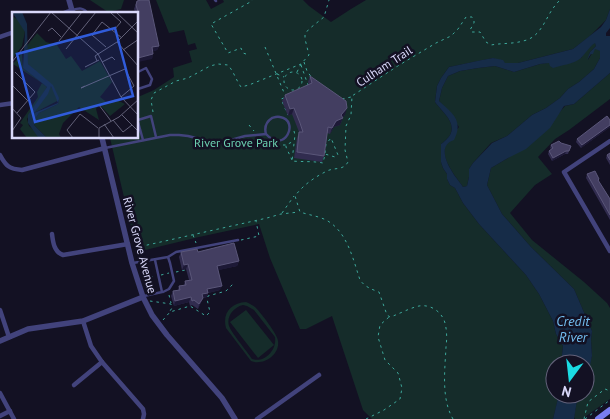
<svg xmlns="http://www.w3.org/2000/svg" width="610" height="419" viewBox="0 0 610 419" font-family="'PT Sans',sans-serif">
<rect width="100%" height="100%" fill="#131123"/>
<g fill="#152c2a" fill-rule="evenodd">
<polygon points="90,0 124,0 121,9 108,12"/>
<path d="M156,0H206L211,9L224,2L223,0H303L309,6L331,22L351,9L366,0H610V9L606,20L590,36L573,49L518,63H505L493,58L449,67L441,78L437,86L435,102C441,111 457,122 450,135C448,138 444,142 441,144V162L443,168L447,174V179L450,185L455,188L463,203L479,224L526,275L539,294L553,321L556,334L563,346L561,364H555V394H559V395L553,419H372L363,410L332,316L306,329H300L270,258L259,224L199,237L137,252L110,138H138V97L154,90L174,77L173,68L192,62L189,51L197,49L195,43L188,45L184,30L169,33Z"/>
<path d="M595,42L596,46L590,52L588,60L595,48L600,51V58L594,69L579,82L568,89L560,98L546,108L532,115L507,136L491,143L473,163L469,169V177L467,186L463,187L461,184C455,176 441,158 445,147C447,140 454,133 459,127L439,101L442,88L448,76L460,71L478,68L495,66L514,72L540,64L581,58L587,49Z"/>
<polygon points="610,73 610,99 569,130 555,139 538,157 552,174 535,185 510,213 532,240 584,282 607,303 610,308 610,399 582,419 575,419 574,417 578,394 585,394 585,384 592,356 591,340 592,331 574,289 531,247 502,214 487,185 491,168 508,158 559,113 565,106 574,104"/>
<path d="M246,302C250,304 253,305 256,308C261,313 278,335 278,341C280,355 263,366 251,361L226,328C222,313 231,303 246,302ZM243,305L247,306L254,310L275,337C277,350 265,363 252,359C247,351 232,334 229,326C226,316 234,307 243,305Z"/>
<polygon points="246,310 274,345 258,358 230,322"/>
</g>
<g fill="#162c48" fill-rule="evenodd">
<path d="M610,9V28L606,33V36H610V73L574,104L564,106L550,128L526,149L508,158L491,168L487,185L502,214L531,247L574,289L592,331L591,340L592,356L588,376L585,384V364H561L563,346L556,334L553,321L539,294L526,275L479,224L463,203L455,188L450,185L447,179V174L443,168L441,162V144C444,142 448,138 450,135C457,122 441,111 435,102L437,86L441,78L449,67L482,60L493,58L503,60L505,63H518L573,49L601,27L606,20ZM595,43L596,46L590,52L587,60L591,54H593L595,49L600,51V58L594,69L579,82L568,89L560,98L546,108L532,115L507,136L492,143L473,163L469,169V177L467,186L463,187L461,184C453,174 433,147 454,140C464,120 452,113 439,101L442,88L448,76L460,71L478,68L495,66L514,72L540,64L549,63L550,66L553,68C562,65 574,64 581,58C586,53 589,47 595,43Z"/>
<polygon points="559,394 578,394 574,419 553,419"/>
</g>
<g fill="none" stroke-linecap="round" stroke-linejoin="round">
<g stroke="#3da89b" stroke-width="1" stroke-dasharray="2.5 4" stroke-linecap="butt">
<polyline points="265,47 285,95"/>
<polyline points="246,54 243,53 241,48 228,53 211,24 252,1 252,0"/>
<polyline points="304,62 307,71 312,78"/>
<polyline points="301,65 308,85"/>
<circle cx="293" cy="81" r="9"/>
<polyline points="297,72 301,64 309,55 305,39 305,34 309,29 324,17 329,0"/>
<polyline points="277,74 284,77"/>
<polyline points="284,98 281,99 288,115"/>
<polyline points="342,99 351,97"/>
<path d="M153,112L151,100L154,93L176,81L188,78L210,66L218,64L228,65C234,72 236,80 241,87L249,85L301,64"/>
<polyline points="249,125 254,131"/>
<path d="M294,131L295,135L292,161C303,162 313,161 323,163L325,154L335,157"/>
<polyline points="259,138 260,140 277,145 286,145"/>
<polyline points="325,153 326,144 331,138 338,155"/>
<polyline points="292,160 286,147 286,145 294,141"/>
<polyline points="282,213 294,196"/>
<polyline points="193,235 196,243"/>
<polyline points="241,240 259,236 256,221"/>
<polyline points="134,248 267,218 281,214 299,212"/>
<polyline points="176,272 185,270"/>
<polyline points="161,275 169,273"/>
<polyline points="144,279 155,276"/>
<polyline points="169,295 171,303"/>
<polyline points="150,301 171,304 172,308 170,311"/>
<polyline points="163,320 170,312 190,306 206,316 210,312 207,299 208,296 226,291 235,282"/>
<polyline points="366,419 384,410 400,399 402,388 398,373 385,360 378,337 380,325 389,317"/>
<path d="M453,419C441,399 445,369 446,347C447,339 447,331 445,323C442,312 431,304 419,306C410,308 401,313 393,316L390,317L387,315L379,292C371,289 365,287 360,280C353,259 347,231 326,220C318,216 309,215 300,212L295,196C303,185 315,177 327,171C335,167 343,171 348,162L345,150L346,126L351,115L352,96L396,67L436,43L451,36L458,29L466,17H472L474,20V23L470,30L472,32H480L486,42L491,45C502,43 513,44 523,41C538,38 543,25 550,13C553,8 556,4 560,0"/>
<polyline points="584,419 588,402 605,389 610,391"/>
<polyline points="585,419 610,400"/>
</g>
<g stroke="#42437c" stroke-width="2.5">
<polyline points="215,0 216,1"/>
<path d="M72,10C79,8 84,7 88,14"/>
<polyline points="138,72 146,68 152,79 150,85 138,89"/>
<polyline points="138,120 151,116 156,137"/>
<polyline points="138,122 143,140"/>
<path d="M105,148L170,135H179L188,136L216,143L224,142L245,136L266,134C285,155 300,120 280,117C277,116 275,117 272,118C266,122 264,127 266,134"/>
<polyline points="133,263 168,257 176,252 238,240"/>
<polyline points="163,292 169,289 174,281 170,263 168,257"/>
<polyline points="144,296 162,292 155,260"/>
</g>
<g stroke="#42437c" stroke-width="4.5">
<polyline points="61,14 72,10"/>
<polyline points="0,37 14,32"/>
<polyline points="0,105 14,103"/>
<polyline points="610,141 564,172 610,251"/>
<path d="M0,155C6,166 9,169 22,170L105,148"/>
<path d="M52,234C53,242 54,252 63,255L128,244"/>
<polyline points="0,310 9,337"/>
<polyline points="83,321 91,346 102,362 143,409 144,414 143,419"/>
<polyline points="74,385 102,362"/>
<polyline points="0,393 14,419"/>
<polyline points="0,416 10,411"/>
<polyline points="257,419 319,375"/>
</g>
<g stroke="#42437c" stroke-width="5.5">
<polyline points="69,0 73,14"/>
<polyline points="102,138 132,263 143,297 152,315 167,335 222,398 235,419"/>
<polyline points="0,341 28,329 83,321 143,297"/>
</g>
<polyline stroke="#7a7eef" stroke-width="6" points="598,419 610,410"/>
</g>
<g fill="#312c4f">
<polygon points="137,1 159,46 157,50 153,51 152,59 134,9"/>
<polygon points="310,76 345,115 342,117 343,118 340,125 334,127 330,134 327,133 324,156 322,162 294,158 297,138 299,132 292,114 288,116 282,101 285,95 309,85 308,82"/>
<polygon points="610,120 610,127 581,148 576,142 577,139"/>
<polygon points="551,145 569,151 568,154 565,154 552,161 548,154 549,151 551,149 550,148"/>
<polygon points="610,153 610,165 606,158 607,155"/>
<polygon points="587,174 599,179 599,182 610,199 610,220 586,178"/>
<polygon points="181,252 198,252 239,261 237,266 218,270 220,290 208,293 207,297 203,298 198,309 192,305 190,306 189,302 174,306 171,296 173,291 178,290 179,286 184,285 185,281 189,280 186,269 182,270 179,257"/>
</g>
<g fill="#1d1936">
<polygon points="159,46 157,50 151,52 152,47"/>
<polygon points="153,54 152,59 138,62 138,58"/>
<polygon points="294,108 292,114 288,116 290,109"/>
<polygon points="347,108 345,115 340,120 343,118 340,125 334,127 330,134 332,128 341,115"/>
<polygon points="610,125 610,127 581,148 582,145"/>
<polygon points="566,151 565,154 552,161 553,158"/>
<polygon points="239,261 237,266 215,271 217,266"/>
<polygon points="188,264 186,269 182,270 184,265"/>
<polygon points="222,286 220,290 208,293 207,297 203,298 198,309 202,294 207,289"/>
<polygon points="191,297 189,302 174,306 175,301"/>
</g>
<g fill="#433e61" stroke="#5a5679">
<polygon points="141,0 149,0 159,46 152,47 153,54 138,58 138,14 133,14 138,12 136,5 137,1"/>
<polygon points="310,76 346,101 347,108 341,115 343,118 336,121 332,128 328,127 324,156 297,152 299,132 303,132 300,123 294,108 290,109 285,95 312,83"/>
<polygon points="607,116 610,120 610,125 582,145 577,139"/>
<polygon points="559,141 561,143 571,146 569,151 566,151 553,158 549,151 553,148 551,145"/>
<polygon points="610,153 610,160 607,155"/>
<polygon points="595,171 599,179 598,180 610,199 610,215 587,174"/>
<polygon points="234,243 239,261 217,266 222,286 207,289 208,293 202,294 203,298 199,304 194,300 192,301 191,297 175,301 173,291 180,290 179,286 186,285 185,281 192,280 188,264 184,265 181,252 197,249 198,252"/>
</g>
<g text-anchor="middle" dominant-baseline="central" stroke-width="5" stroke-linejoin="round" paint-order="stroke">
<g font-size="12" fill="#d9d8fa" stroke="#131123">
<text transform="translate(384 66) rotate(-33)">Culham Trail</text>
<text transform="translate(140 245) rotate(75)">River Grove Avenue</text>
</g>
<g font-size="12" fill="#6cd2b2" stroke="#131123">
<text x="236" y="142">River Grove Park</text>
</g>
<g font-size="14" font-style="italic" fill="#72bcee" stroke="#131123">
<text x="573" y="321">Credit<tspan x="573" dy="16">River</tspan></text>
</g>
</g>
<g transform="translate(12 12)">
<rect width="126" height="126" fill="#131123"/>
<path d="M0,4L8,9L13,20L10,34L1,46ZM25,21L34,30L45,33L54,47L59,44L70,59L88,49L100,70L88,85L97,92L103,87L113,92L98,104L87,92L84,97L87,108L67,95L51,111L47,122L49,126H35L22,113L23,107L27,101L46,92L47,88L22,101L38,74L43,78L16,52L14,35ZM10,41L11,56L35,75L15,107L17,114L31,126H15L8,117L11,113L8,111L26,85L25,80L30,71L1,52Z" fill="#152c2a"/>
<path d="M0,0H10L15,12L16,52L41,73L47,86L46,92L27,101L23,107L22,113L35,126L26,125L16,111V103L35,75L11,56L13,20ZM39,74L46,91L22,101L36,82Z" fill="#162c48" fill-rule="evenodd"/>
<path fill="none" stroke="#626179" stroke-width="1" d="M39,0L86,42L109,85L127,104M104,0L127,22M99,1L109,10L102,18M36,19L40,16L49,25M47,29L70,0M105,30L127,55M94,35L80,23L90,10L110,26M54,37L84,0M111,38L127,27M85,49L83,44L105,30L127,8M0,50L39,0M90,50L100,45L103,48M73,55L87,48M3,60L23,80L5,101M0,73L16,89M73,74L69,76L113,57L122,74L109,85M87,93L99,109M0,96L9,106L0,119M110,103L127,120M101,108L111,120L120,113M92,112L102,126M61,126L55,118L68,102L86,116M87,126V116L107,105L127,87"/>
<path fill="#305cdb" fill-opacity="0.15" stroke="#305cdb" stroke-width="2.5" d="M103,16L121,84L23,110L5,42Z"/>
<rect width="126" height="126" fill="none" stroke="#d9d8fa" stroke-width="2.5"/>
</g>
<g transform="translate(570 379) rotate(195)"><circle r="24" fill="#131123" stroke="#626179"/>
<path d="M0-4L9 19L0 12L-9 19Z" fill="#1bdbe3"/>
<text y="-8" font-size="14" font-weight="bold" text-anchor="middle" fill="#d9d8fa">N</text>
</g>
</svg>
